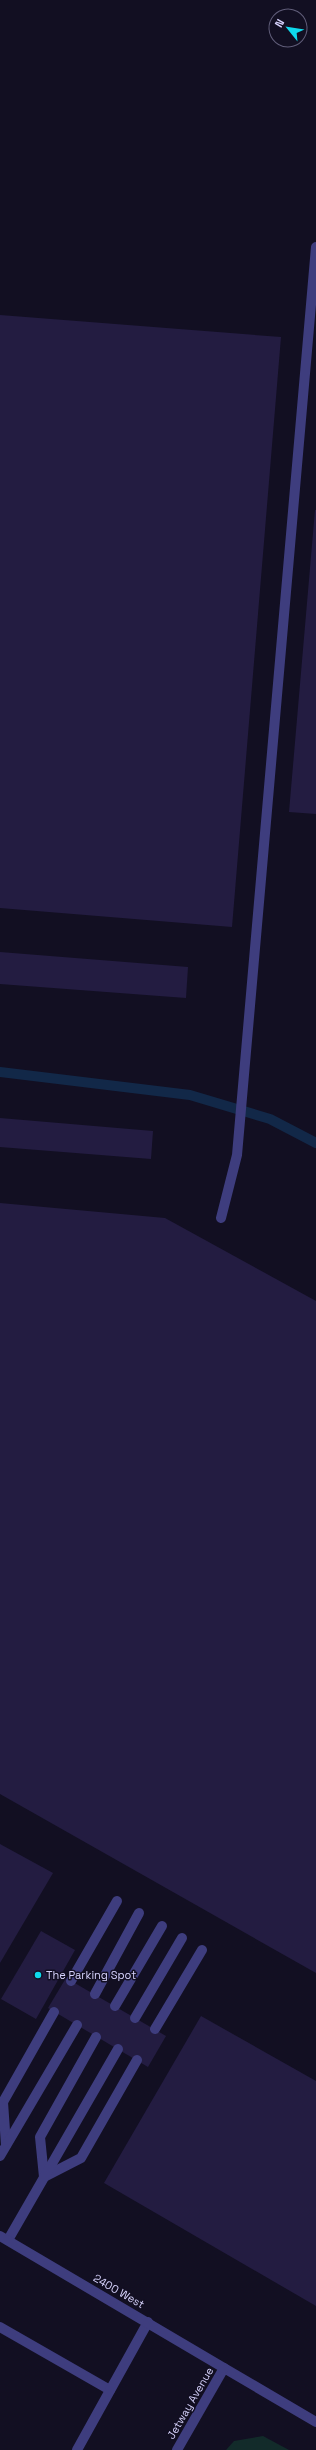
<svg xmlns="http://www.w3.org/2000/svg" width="316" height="2450" viewBox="0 0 316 2450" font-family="'Space Grotesk',sans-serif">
<rect width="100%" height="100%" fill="#120f22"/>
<polygon fill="#122b2a" points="263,2436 289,2450 226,2450 234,2441"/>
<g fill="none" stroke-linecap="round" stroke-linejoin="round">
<polyline stroke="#122848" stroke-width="10" points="0,1072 190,1095 270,1119 316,1143"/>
</g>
<g fill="#231c41">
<polygon points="0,315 281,337 232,927 0,908"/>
<polygon points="315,510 316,510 316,814 289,812"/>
<polygon points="0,952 188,967 186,998 0,984"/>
<polygon points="0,1118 153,1131 151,1159 0,1147"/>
<polygon points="0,1203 165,1218 316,1301 316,1973 0,1794"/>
<polygon points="0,1844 53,1873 0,1963"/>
<polygon points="41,1931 75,1950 36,2019 1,1999"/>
<polygon points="66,1978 166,2036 148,2067 48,2008"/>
<polygon points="201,2016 316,2081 316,2306 104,2183"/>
</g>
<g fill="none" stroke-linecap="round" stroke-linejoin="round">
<g stroke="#3e3d7e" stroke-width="10">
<polyline points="221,1218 237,1155 316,247"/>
<polyline points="71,1981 117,1901"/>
<polyline points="95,1994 139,1913"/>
<polyline points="115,2006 162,1926"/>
<polyline points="135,2018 182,1938"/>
<polyline points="155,2029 202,1950"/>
<polyline points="96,2037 40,2137 44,2177 81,2158 137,2060"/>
<polyline points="6,2145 3,2102 54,2012"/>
<polyline points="0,2156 77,2025"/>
<polyline points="8,2240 118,2049"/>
<polyline points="0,2327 110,2390"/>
<polyline points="77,2450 148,2322"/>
<polyline points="177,2450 224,2368 316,2422"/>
</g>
<polyline stroke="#3e3d7e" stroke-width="10" points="0,2236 224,2368"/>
</g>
<circle fill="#0ed9ec" stroke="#120f22" stroke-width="1.5" cx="38" cy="1975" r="4"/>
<g text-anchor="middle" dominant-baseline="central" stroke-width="3" stroke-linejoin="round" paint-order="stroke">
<g font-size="11" fill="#d6d2fc" stroke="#120f22" text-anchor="start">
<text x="46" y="1975">The Parking Spot</text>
</g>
<g font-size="11" fill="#d6d2fc" stroke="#120f22">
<text transform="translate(119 2291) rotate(30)">2400 West</text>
<text transform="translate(190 2403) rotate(-60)">Jetway Avenue</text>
</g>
</g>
<g transform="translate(288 28) rotate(300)"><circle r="19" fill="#120f22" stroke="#605d79"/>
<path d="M0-3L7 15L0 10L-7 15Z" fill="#0ed9ec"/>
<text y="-6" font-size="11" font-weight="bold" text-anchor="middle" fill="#d6d2fc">N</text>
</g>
</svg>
